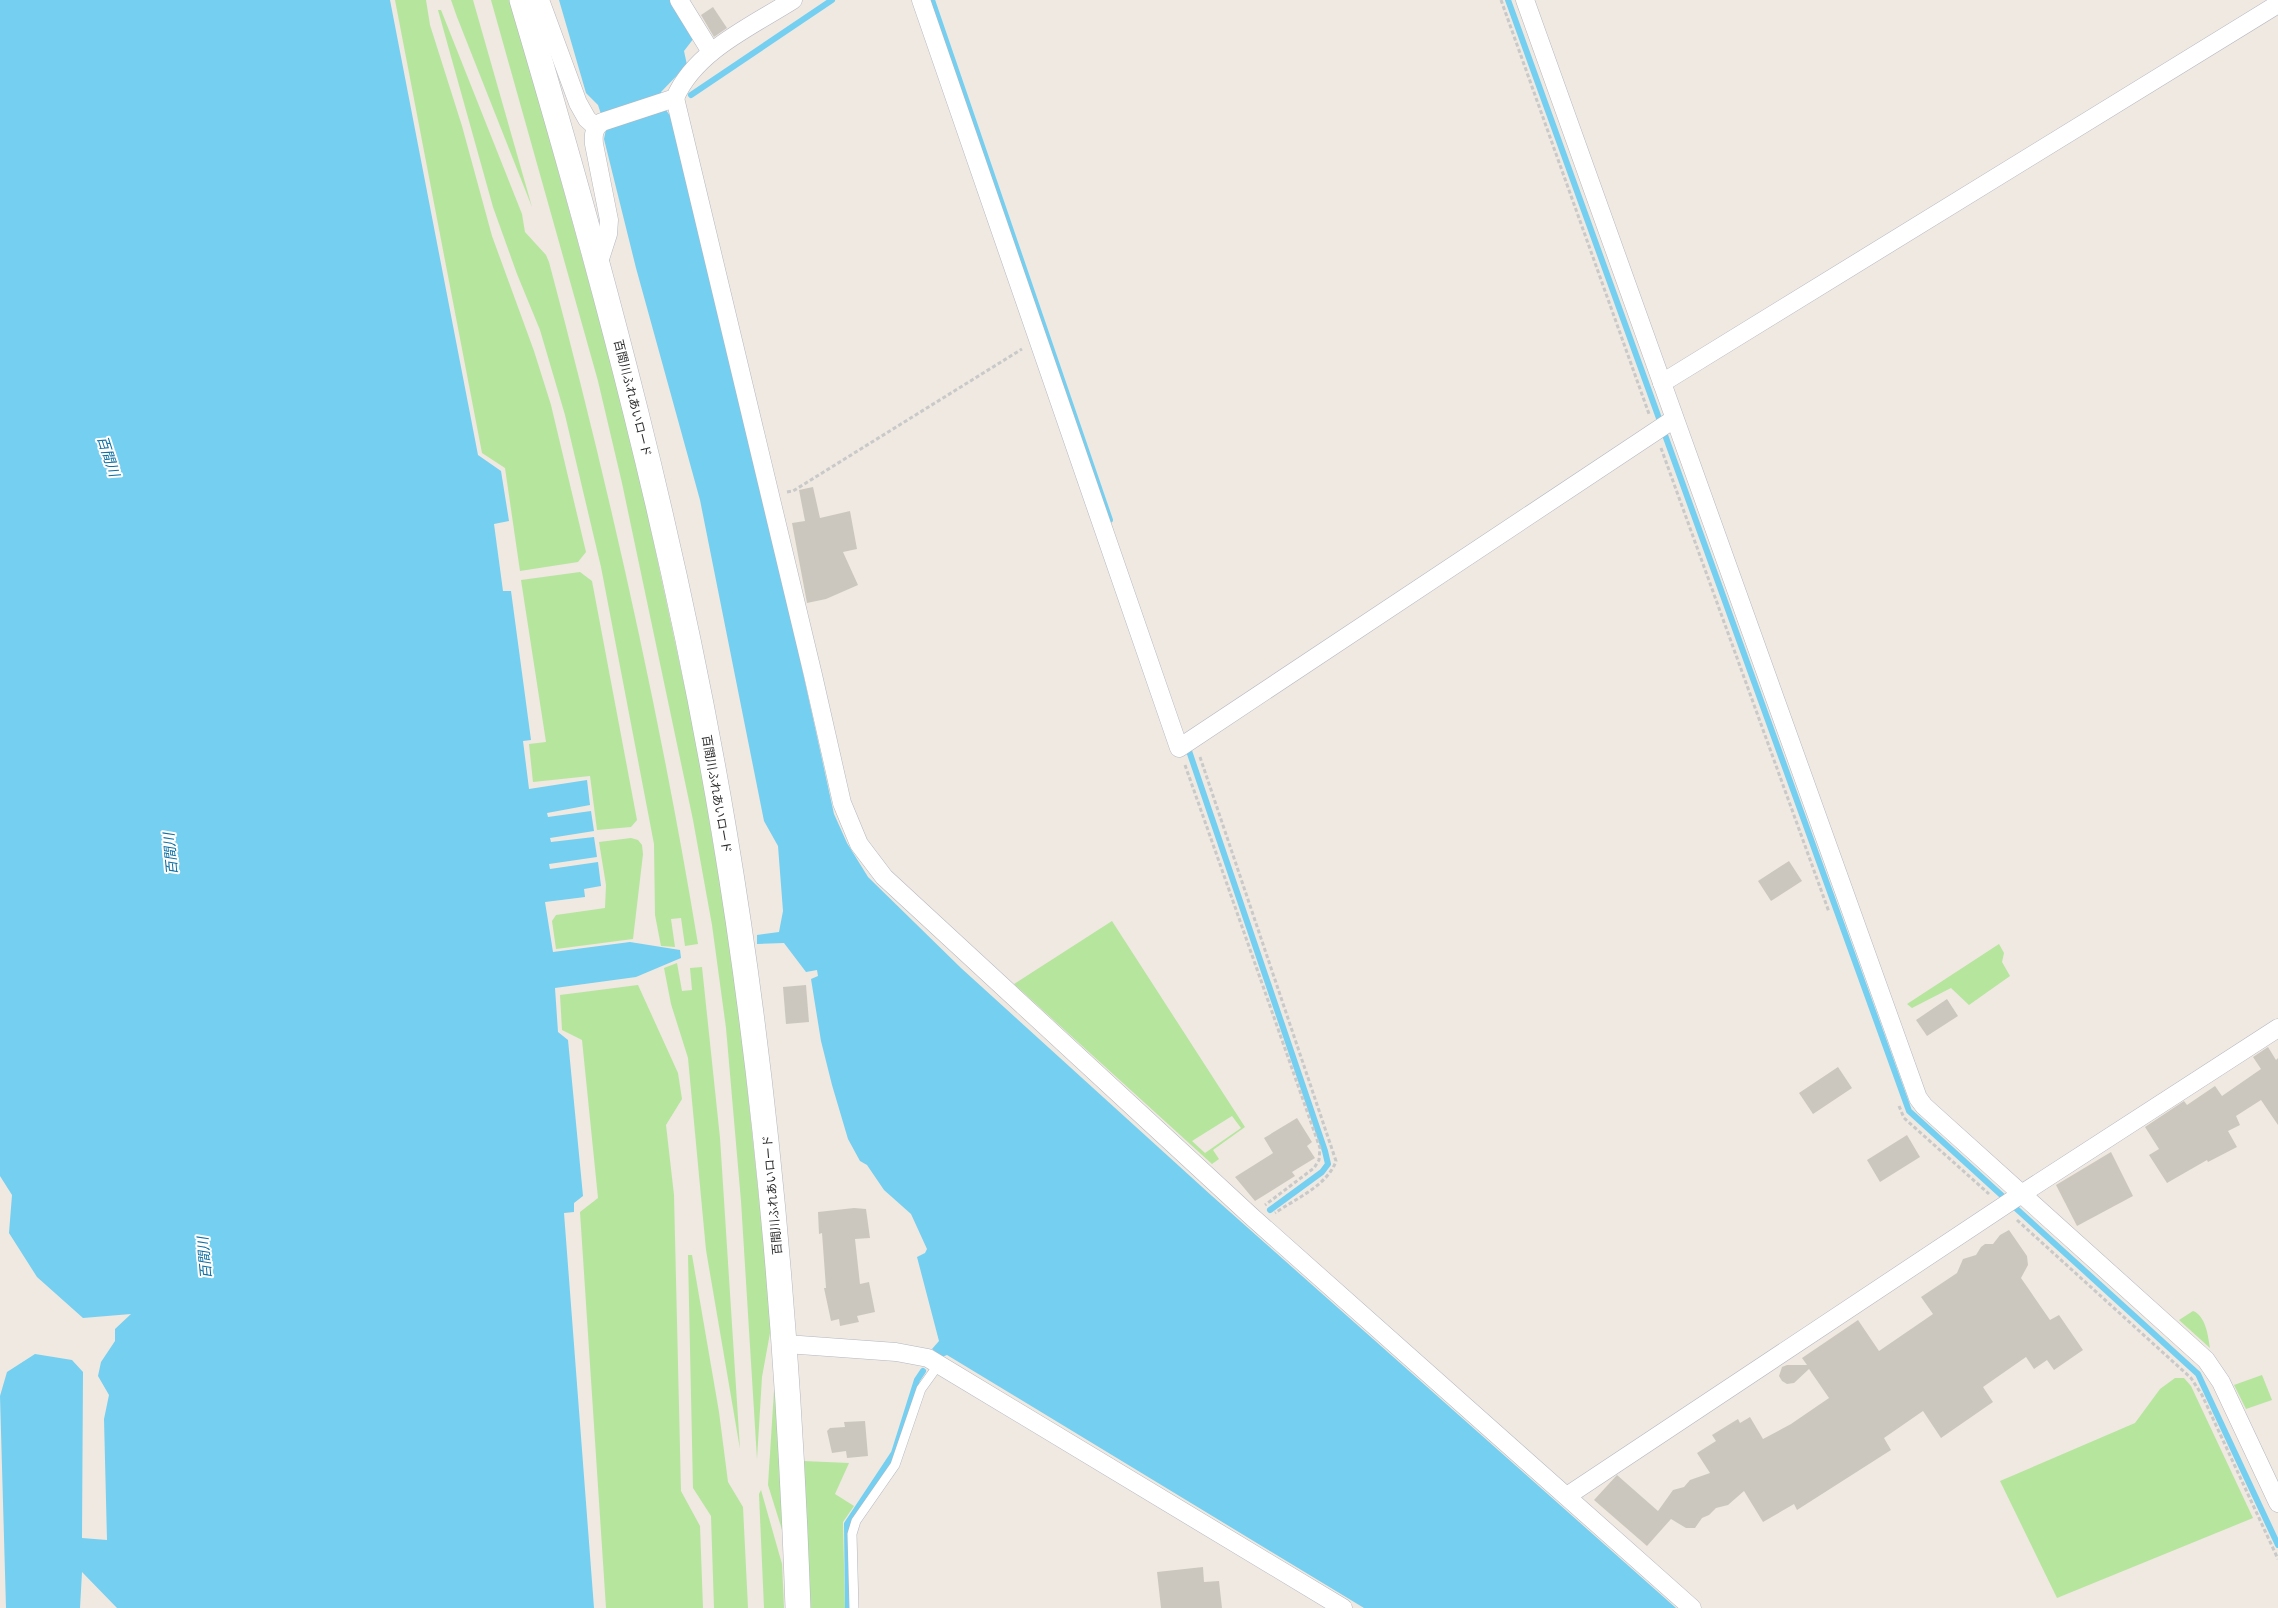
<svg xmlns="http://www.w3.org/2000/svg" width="2278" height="1608" viewBox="0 0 2278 1608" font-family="'Noto Sans','Noto Sans JP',sans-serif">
<rect width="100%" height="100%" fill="#efe9e1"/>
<g fill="#b6e59e" fill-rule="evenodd">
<polygon points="395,0 426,0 430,25 462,126 492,236 534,351 551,405 586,552 578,562 520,571 505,468 482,453"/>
<polygon points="451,0 473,0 532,207 457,17"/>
<polygon points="491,0 511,0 515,14 607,348 640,479 696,740 727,927 740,1019 772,1322 762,1377 757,1459 741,1201 726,1028 712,925 693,820 622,483 598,381"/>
<path d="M438,10H441L522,214L525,232L546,255L549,262C609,487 660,714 698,944L685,946L681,918L671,919L675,947L661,946L655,915L654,844L601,567L565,415L540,330L517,274L493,207Z"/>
<polygon points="580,572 592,581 637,820 631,827 597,830 590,776 533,782 529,744 546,742 521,580"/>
<polygon points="631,838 638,840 642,845 643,854 633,939 556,949 552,921 556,915 605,908 606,885 599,842"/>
<path d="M1112,921L1245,1127L1213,1150L1219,1159L1212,1164L1014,984ZM1232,1116L1241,1128L1205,1153L1192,1141Z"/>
<polygon points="1999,944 2004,953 2002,962 2010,976 1969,1005 1951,988 1912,1008 1907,1004"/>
<polygon points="677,963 682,991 692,990 690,968 702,967 720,1138 740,1449 706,1250 688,1058 671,1004 664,968"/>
<polygon points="638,985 678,1073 682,1099 666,1125 674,1195 681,1491 700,1526 703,1608 606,1608 580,1212 598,1198 582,1040 562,1030 560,995"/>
<polygon points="688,1255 692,1255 719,1412 728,1482 743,1507 748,1608 714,1608 711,1516 693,1488"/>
<path d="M2193,1311C2206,1316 2208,1336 2210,1348L2179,1320Z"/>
<polygon points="775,1375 783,1533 768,1485"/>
<polygon points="2262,1375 2272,1400 2246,1409 2234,1385"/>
<polygon points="2175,1378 2184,1378 2191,1386 2253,1518 2057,1598 2000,1481 2135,1423 2160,1389"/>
<polygon points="803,1461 849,1463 835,1494 854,1506 843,1522 845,1608 808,1608"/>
<polygon points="761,1490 782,1564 784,1608 764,1608 759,1494"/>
</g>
<g fill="#75cff0">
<polygon points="0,0 390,0 478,455 501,471 509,521 494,524 503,591 511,591 531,740 523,741 529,789 587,780 590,805 547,813 548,817 591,811 594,831 550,838 551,842 594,837 597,857 549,864 550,869 598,862 601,886 584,889 585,897 545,902 553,952 630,942 680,950 681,958 636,977 555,988 558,1032 568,1040 583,1196 574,1203 574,1212 564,1213 594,1608 117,1608 82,1572 80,1608 6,1608 0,1396 7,1372 35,1354 72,1360 83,1372 82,1538 107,1540 104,1419 109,1395 98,1376 101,1362 115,1341 115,1329 131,1314 83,1318 37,1277 9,1233 12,1195 0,1176"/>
<polygon points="559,0 671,0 694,38 684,51 687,65 661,92 666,110 673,120 765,500 834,814 847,843 868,877 961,968 1212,1196 1676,1608 1364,1608 947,1355 942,1357 932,1349 939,1341 917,1257 925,1253 927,1249 911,1214 884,1190 867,1165 860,1161 848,1139 832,1085 821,1041 811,979 818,976 817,970 806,972 784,943 757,944 757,935 779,932 783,911 778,846 764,821 700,500 636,268 604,139 606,129 598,105 586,93"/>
</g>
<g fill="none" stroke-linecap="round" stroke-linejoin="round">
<g stroke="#75cff0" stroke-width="6">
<polyline points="932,0 1110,520"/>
<polyline points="1508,0 1909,1111 2198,1374 2278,1545"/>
<polyline points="691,95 832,0"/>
<polyline points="1187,745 1325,1151 1328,1164 1322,1172 1270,1210"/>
<polyline points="848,1608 847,1524 894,1453 917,1380 923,1371"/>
</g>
</g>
<g fill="#cbc7bf">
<polygon points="713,7 727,28 714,37 701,15"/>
<polygon points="813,487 820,518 850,511 857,549 843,552 858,585 826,599 807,603 792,523 805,521 799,490"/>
<polygon points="1789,861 1802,881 1771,901 1758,881"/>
<polygon points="806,985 809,1022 786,1024 783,987"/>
<polygon points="1947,999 1958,1016 1927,1036 1916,1020"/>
<polygon points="2268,1047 2276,1060 2278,1058 2278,1125 2261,1100 2236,1116 2240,1125 2228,1131 2237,1147 2208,1162 2207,1160 2167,1183 2149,1155 2159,1149 2145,1127 2184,1101 2187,1105 2215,1086 2222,1096 2261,1069 2253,1057"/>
<polygon points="1838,1067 1852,1088 1813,1114 1799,1093"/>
<polygon points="1297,1118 1312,1142 1307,1146 1315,1158 1292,1172 1295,1176 1255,1201 1235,1177 1273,1153 1264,1138"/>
<polygon points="1907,1135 1920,1157 1880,1182 1867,1160"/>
<polygon points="2111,1152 2133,1196 2077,1226 2056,1185"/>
<polygon points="854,1208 866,1209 870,1238 855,1239 860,1284 869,1282 875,1312 857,1316 859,1322 840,1326 839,1319 831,1321 824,1288 826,1288 822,1233 819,1234 818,1212"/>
<polygon points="2009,1230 2027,1256 2028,1265 2021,1278 2050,1320 2059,1315 2083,1350 2054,1370 2047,1360 2034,1369 2026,1357 1983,1387 1993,1402 1941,1438 1923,1411 1884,1438 1891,1450 1797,1510 1794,1504 1763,1522 1744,1491 1728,1505 1716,1508 1709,1515 1702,1518 1695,1528 1686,1528 1671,1519 1647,1546 1594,1500 1617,1475 1658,1511 1673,1490 1684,1487 1690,1480 1710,1473 1697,1453 1716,1441 1712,1435 1738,1419 1740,1423 1750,1417 1763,1439 1791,1424 1829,1398 1809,1369 1794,1383 1787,1384 1782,1381 1779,1376 1782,1367 1787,1365 1807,1365 1802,1358 1858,1320 1879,1351 1933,1314 1921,1297 1957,1273 1963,1259 1976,1255 1981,1247 1985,1244 1993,1244 2000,1235"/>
<polygon points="865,1421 868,1456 847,1458 846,1451 832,1453 827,1431 830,1428 845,1427 844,1422"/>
<polygon points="1203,1567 1204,1582 1219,1581 1222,1608 1161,1608 1157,1572"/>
</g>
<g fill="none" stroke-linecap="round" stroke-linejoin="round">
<defs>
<polyline id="lane" points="854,1608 852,1534 856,1521 895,1465 921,1389 939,1364"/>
<g id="street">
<polyline points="540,0 578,103 587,119 596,127"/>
<polyline points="679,0 711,52"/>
<polyline points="921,0 1179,748 1674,419"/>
<polyline points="1525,0 1918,1098 1924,1106 2206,1360 2221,1382 2278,1503"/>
<polyline points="675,98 813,675 842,803 859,844 884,877 1251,1216 1692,1608"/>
<path d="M599,262L608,234L609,220L594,144C593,134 594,128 602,122L675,98C695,51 752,26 793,0"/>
<polyline points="1662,383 2278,4"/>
<polyline points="786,1344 896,1352 928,1358 1343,1608"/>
<polyline points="1567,1496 2020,1195 2278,1028"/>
</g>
<path id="secondary" d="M522,0C603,273 677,549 724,831C767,1088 789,1347 798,1608"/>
</defs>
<use href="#lane" stroke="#b4b7c1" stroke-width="10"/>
<use href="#street" stroke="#b4b7c1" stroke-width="19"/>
<use href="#secondary" stroke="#b4b7c1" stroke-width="26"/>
<g stroke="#c9c9c9" stroke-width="3" stroke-dasharray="4 2.5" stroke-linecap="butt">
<polyline points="1501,0 1649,414"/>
<polyline points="1661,448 1829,912"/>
<polyline points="787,492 793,491 1022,349"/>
<path d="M1200,757L1336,1161C1328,1185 1295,1199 1275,1213"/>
<polyline points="1185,765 1320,1148 1319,1160 1314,1168 1265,1205"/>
<polyline points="1899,1106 1904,1118 1989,1194"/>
<polyline points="2017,1220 2191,1378 2202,1395 2278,1559"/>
</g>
<use href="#lane" stroke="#fff" stroke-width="9"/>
<use href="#street" stroke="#fff" stroke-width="18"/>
<use href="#secondary" stroke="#fff" stroke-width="25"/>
</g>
<g text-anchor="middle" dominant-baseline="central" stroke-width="4" stroke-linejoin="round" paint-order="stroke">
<g font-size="12" fill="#2e2e2e" stroke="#fff">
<text transform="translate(633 398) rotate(76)">百間川ふれあいロード</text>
<text transform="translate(717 794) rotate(80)">百間川ふれあいロード</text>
<text transform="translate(772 1195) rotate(-95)">百間川ふれあいロード</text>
</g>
<g font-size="14" font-style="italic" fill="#0d6fa3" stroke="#fff">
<text transform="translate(109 456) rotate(72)">百間川</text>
<text transform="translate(170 854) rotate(-95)">百間川</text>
<text transform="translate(204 1258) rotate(-95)">百間川</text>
</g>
</g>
</svg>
